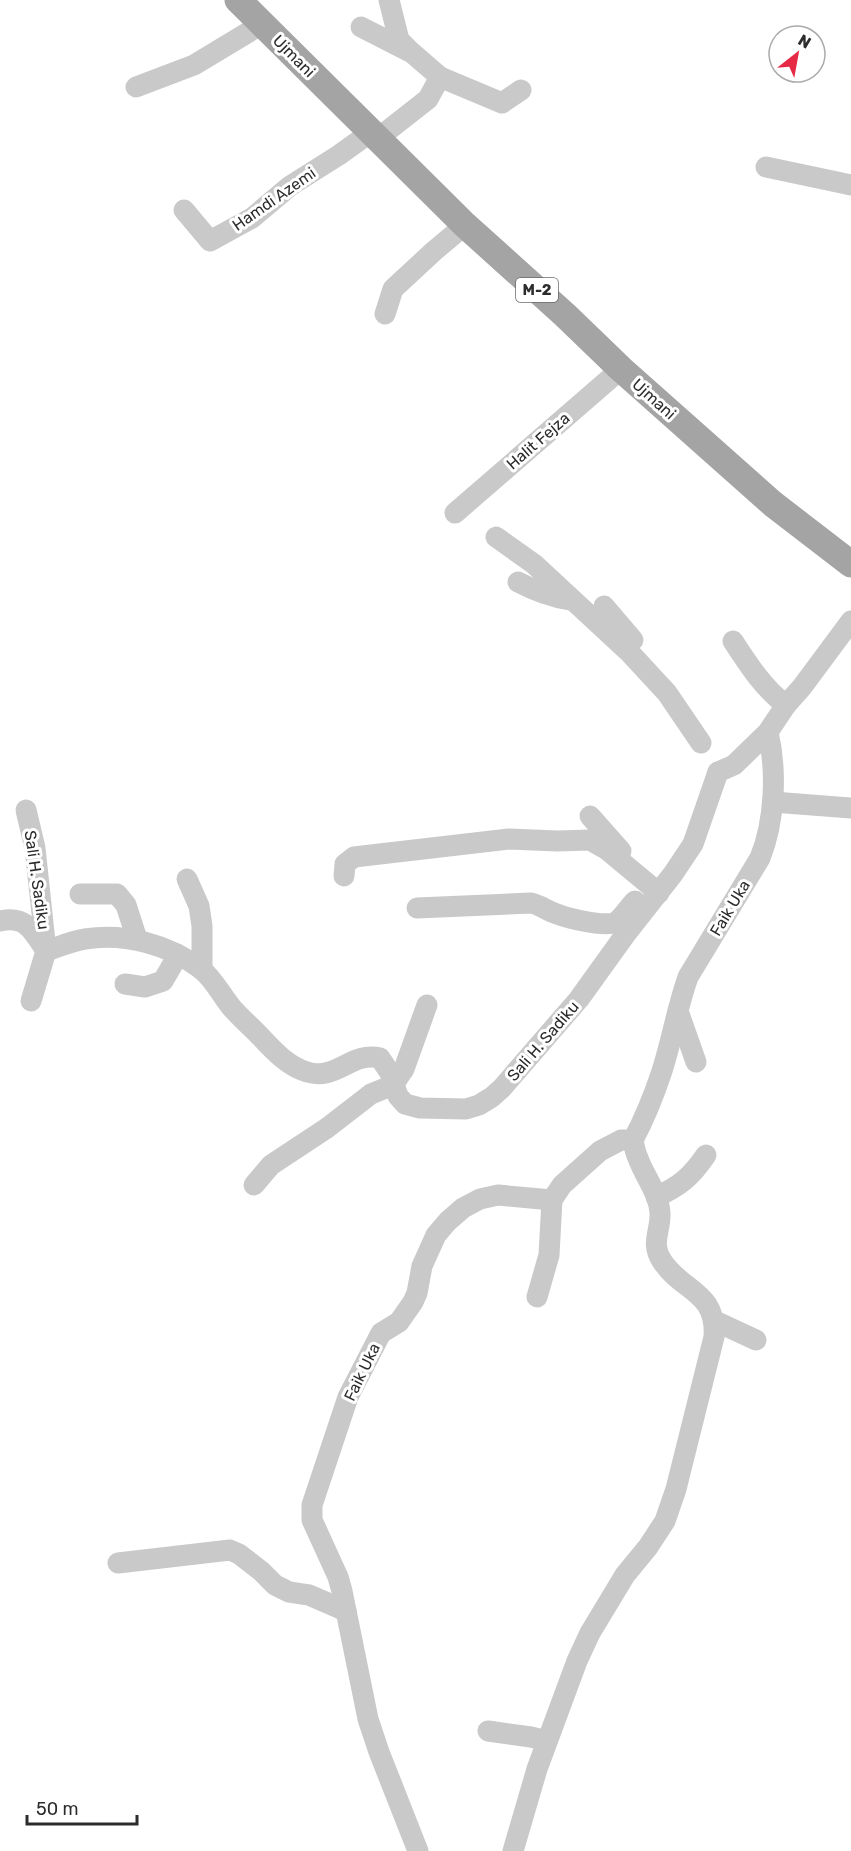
<svg xmlns="http://www.w3.org/2000/svg" width="851" height="1851" viewBox="0 0 851 1851" font-family="Rubik,sans-serif">
<rect width="100%" height="100%" fill="#fff"/>
<g fill="none" stroke-linecap="round" stroke-linejoin="round">
<g stroke="#c9c9c9" stroke-width="21">
<polyline points="361,27 408,51"/>
<polyline points="440,77 502,103 521,90"/>
<polyline points="136,87 194,65 262,24"/>
<polyline points="377,139 428,99 440,77 410,51 399,40 389,0"/>
<polyline points="766,167 851,185"/>
<polyline points="184,210 210,241 252,218 290,186 339,155 371,132"/>
<polyline points="385,314 393,289 434,251 465,225"/>
<polyline points="455,513 621,369"/>
<polyline points="496,537 534,564 630,653 667,693 701,743"/>
<path d="M518,582C535,591 551,597 570,600"/>
<polyline points="604,606 633,640"/>
<path d="M733,641C748,664 764,689 786,705"/>
<polyline points="718,772 734,765 768,732 786,705 802,687 851,621"/>
<polyline points="773,802 851,808"/>
<polyline points="26,810 35,848 46,951 31,1001"/>
<polyline points="590,816 621,851"/>
<polyline points="344,876 345,864 354,857 509,839 557,841 590,840 606,849 659,893"/>
<polyline points="187,879 199,906 202,926 202,970"/>
<polyline points="80,894 117,894 126,905 137,939"/>
<path d="M417,908L531,903C541,905 547,911 557,914C567,918 607,928 616,922C623,917 629,907 635,901"/>
<path d="M0,921C26,915 33,931 46,951C58,947 72,941 85,939C125,933 168,944 201,969C213,978 222,996 232,1008C240,1017 249,1025 258,1034C272,1049 287,1066 307,1072C337,1081 351,1051 380,1058L390,1073L398,1096L405,1104L420,1108L466,1109L479,1105L492,1097L502,1088L579,999L625,935L673,874L693,844L718,772"/>
<polyline points="125,984 145,987 163,981 178,955"/>
<polyline points="678,1011 696,1062"/>
<polyline points="254,1185 271,1165 327,1128 371,1094 393,1085 404,1069 427,1005"/>
<path d="M656,1197C680,1186 691,1177 706,1155"/>
<polyline points="537,1297 549,1255 552,1200 562,1185 600,1151 621,1140 633,1140"/>
<polyline points="715,1321 756,1340"/>
<polyline points="118,1563 230,1550 239,1554 261,1571 275,1585 289,1592 309,1595 346,1611"/>
<polyline points="488,1731 531,1737 547,1741"/>
<polyline points="418,1851 379,1752 368,1719 342,1591 338,1577 312,1520 312,1505 348,1397 381,1333 399,1322 413,1302 417,1293 422,1266 436,1235 448,1221 463,1208 480,1199 498,1195 552,1200"/>
<path d="M513,1851L537,1769L577,1661L590,1633L625,1575L648,1547L665,1521L676,1489L714,1337C717,1291 682,1292 662,1261C650,1243 661,1231 660,1213C659,1193 644,1176 638,1158C635,1152 634,1146 633,1140C645,1118 654,1095 662,1071C672,1040 677,1008 688,977L760,858C775,821 777,771 768,732"/>
</g>
<polyline stroke="#a4a4a4" stroke-width="27" points="238,0 465,225 565,315 621,369 773,504 851,564"/>
</g>
<g text-anchor="middle" dominant-baseline="central" stroke-width="6" stroke-linejoin="round" paint-order="stroke">
<rect fill="#fff" stroke="#6b6b6b" stroke-width="1.5" x="516" y="278" width="42" height="24" rx="4.5"/>
<g font-size="15" font-weight="bold" fill="#2c2c2c">
<text x="537" y="290">M-2</text>
</g>
<g font-size="16" fill="#2c2c2c" stroke="#fff">
<text transform="translate(294 56) rotate(45)">Ujmani</text>
<text transform="translate(274 199) rotate(-35)">Hamdi Azemi</text>
<text transform="translate(654 399) rotate(42)">Ujmani</text>
<text transform="translate(538 441) rotate(-41)">Halit Fejza</text>
<text transform="translate(37 880) rotate(82)">Sali H. Sadiku</text>
<text transform="translate(730 908) rotate(-59)">Faik Uka</text>
<text transform="translate(543 1041) rotate(-49)">Sali H. Sadiku</text>
<text transform="translate(362 1372) rotate(-64)">Faik Uka</text>
</g>
</g>
<g transform="translate(797 54) rotate(31)"><circle r="28" fill="#ffffff" stroke="#ababab" stroke-width="1.5"/>
<path d="M0-4.5L10 22L0 15L-10 22Z" fill="#e62a46"/>
<text y="-9" font-size="16" font-weight="bold" text-anchor="middle" fill="#2c2c2c">N</text>
</g>
<path d="M27 1815v9h110v-9" fill="none" stroke="#2c2c2c" stroke-width="3"/>
<text x="36" y="1815" font-size="18" fill="#2c2c2c" stroke="#ffffff" stroke-width="4.5" paint-order="stroke">50 m</text>
</svg>
